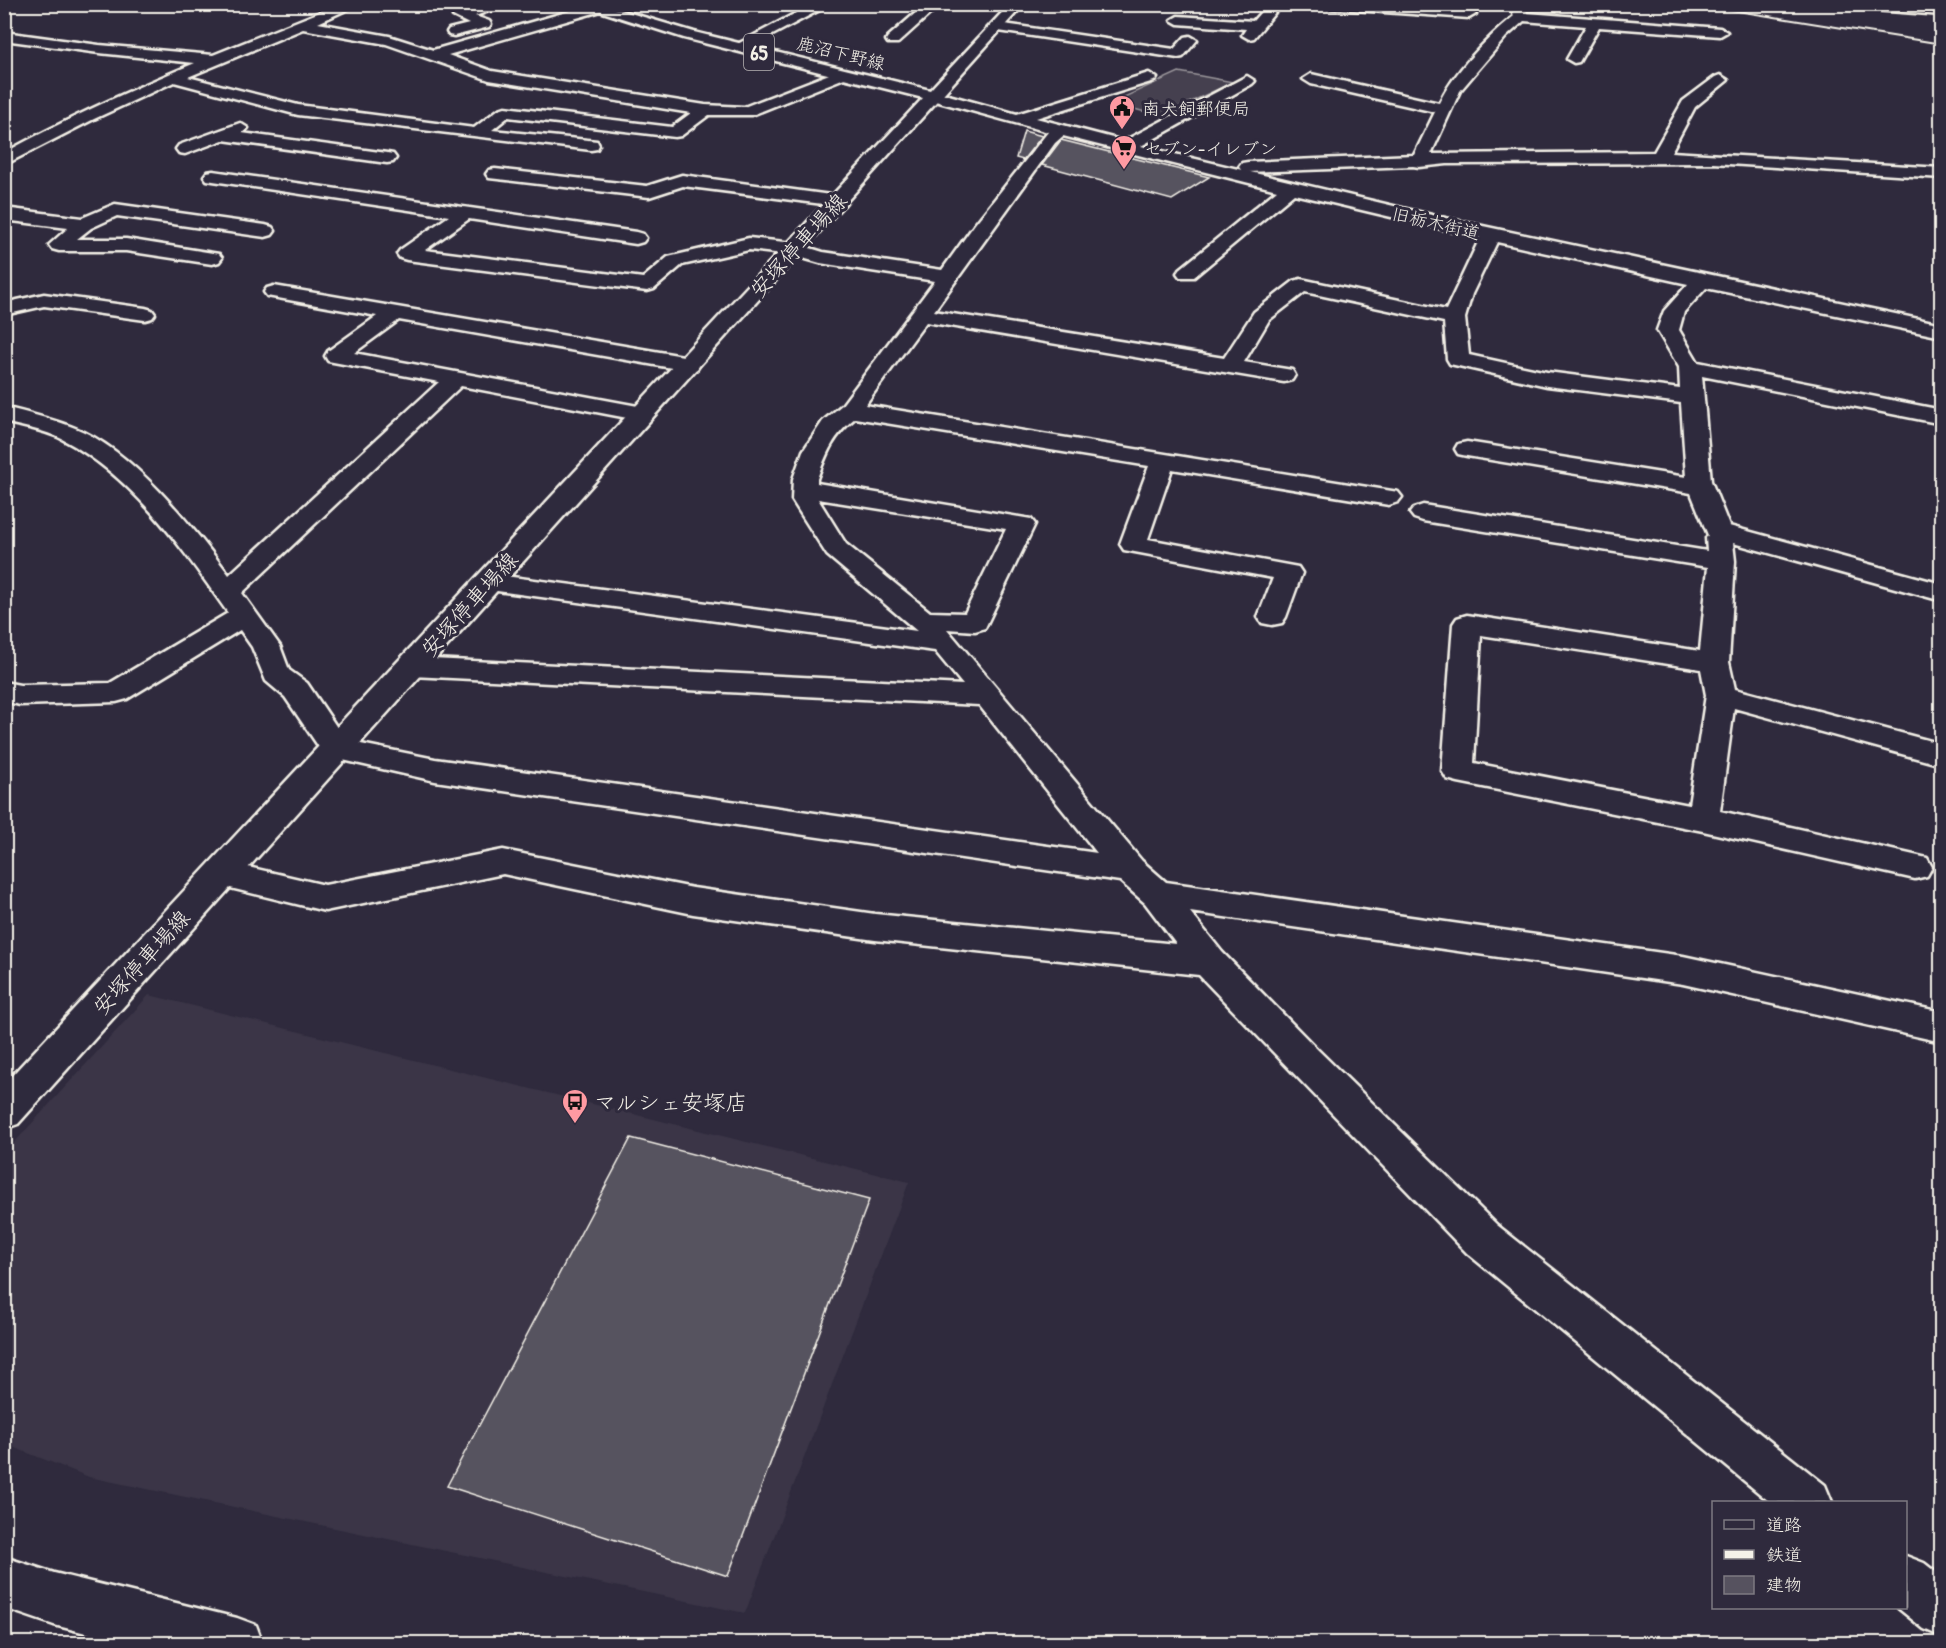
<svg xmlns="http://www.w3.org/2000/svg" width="1946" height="1648" viewBox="0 0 1946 1648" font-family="'Patrick Hand','Klee One',sans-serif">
<rect width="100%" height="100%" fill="#2f2a3d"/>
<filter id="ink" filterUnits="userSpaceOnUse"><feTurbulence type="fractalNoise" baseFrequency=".0167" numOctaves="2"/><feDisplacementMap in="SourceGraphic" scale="12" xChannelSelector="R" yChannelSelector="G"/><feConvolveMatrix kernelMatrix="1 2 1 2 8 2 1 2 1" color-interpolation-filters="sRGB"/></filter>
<g filter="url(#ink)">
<polygon fill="#3b3647" points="149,995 909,1182 745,1613 89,1477 5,1444 4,1154"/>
<polygon fill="#454050" stroke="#9c989c" stroke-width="1.5" points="1179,72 1233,82 1161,116 1111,103"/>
<g fill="#56525f" stroke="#f4f1e8" stroke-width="1.5">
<polygon points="1024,131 1042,136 1023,160 1016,158"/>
<polygon points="1061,140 1209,177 1172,200 1042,165"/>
<polygon points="631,1138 869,1200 728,1576 447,1486"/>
</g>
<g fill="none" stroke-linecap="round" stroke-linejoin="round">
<defs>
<g id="minor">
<path d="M340,4H359L318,23L389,36L433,50L591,5H601L603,8L601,11L448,55L492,71L705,105L744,107L837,71L842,69L850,74L847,77L752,115H709L681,136L675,137L508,117L492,130L597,141L599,145L597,149L591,150L298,115L174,82L94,119L4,165V153C66,119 130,90 195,63L99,53L4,40V32L99,45L213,55ZM303,29L386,44L489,80L691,113L672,127L505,107L499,109L474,128L298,105L188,77Z"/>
<polygon points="486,4 509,4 475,16 489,21 491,24 489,27 454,36 449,35 447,32 449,29 469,24 453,16 455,13"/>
<polygon points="813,4 831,4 744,50 734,50 732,47"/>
<polygon points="926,4 941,4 898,43 888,43 886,40 888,37"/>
<polygon points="1268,4 1282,4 1254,38 1249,39 1242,35 1246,29 1178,24 1171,20 1178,16 1253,21"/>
<polygon points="1320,4 1392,4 1469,10 1476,14 1469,18 1326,8"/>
<path d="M1510,4H1524L1527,13L1720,28L1727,32L1720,36L1599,27L1579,62L1574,63L1567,59L1586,26L1524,21L1506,37L1460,91L1431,154L1654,152L1683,101L1715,77L1720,75L1728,80L1695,107L1671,152L1942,168V178L1713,163L1447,164L1419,167L1413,166L1248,172L1242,171L1239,167L1242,163L1248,162L1414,155L1435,112L1311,84L1303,79L1311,74L1439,103C1454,72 1487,38 1514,16Z"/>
<polygon points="1842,4 1942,7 1942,15 1848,8"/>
<polygon points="997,23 1174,49 1185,37 1190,36 1197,40 1183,57 1178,58 992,30 990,27"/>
<path d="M1149,73L1157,78L1154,81L1036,118L1124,141L1247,76L1255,81L1252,84L1141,146L1436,216L1942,324V337L1706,288L1684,312L1679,330L1698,362L1942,410V424L1702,376L1711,481L1729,526L1942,584V601L1733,543L1735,561L1729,662L1735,689L1942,744V765L1734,708L1720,811L1927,858L1932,867L1927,876L1915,879L1703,831L1458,782L1447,779L1442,771L1453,624L1457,618L1467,615L1700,651L1708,567L1423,521L1414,518L1410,513L1414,508L1423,505L1707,551L1706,538L1708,535L1691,493L1467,456L1458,454L1455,449L1458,444L1467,442L1686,477L1681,403L1547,386L1450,364L1447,359L1444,322L1305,292L1269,320L1244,362L1292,370L1295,375L1292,380L1284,382L926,322L865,405L1398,492L1402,497L1398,502L1389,505L1172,469L1148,539L1298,567L1302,573L1286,617L1282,623L1272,625L1262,623L1258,617L1273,578L1124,550L1120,544L1149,466L855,418C833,436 827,452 817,479V483L1031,519L1035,524L985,628L975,631L947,629L1142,861L1166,882L1683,956L1942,1012V1042L1683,984L1190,912L1222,952L1318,1050L1497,1225L1825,1485L1832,1502H1770L1467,1253L1199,975L875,940L693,914L503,874L325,911L210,883L205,874L210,865L222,861L325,885L503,850L693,888L875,914L1176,944L1145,903L1120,881L435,781L325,756L285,697L266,681L252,647L240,630L127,699L116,702L20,705L4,701V682L20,685L110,683L228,613C182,548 134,477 62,439C45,430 23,427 4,422V407C28,413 53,419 75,428C132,450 193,527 229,575L439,382L328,361L325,356L328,351L377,316L267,296L264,292L267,288L274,286L689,357L697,359L700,364L697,369L689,371L399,320L354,353L643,407L651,409L655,414L651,419L643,421L461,386L242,593L280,646L289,670L307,683L346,741L435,759L1097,853L979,705L412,676L402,674L397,667L402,660L412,658L963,685L935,651L490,590L480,588L476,582L480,576L490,574L917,631L827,555L792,500L793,479L803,451L823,421L842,405L935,281L820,263L792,255L749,250L682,265L654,289L647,291L407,260L400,258L397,254L400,250L449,216L213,181L207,180L204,176L207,172L213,171L636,232L643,234L646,238L643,242L636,244L469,219L425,250L643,278L668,257L749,238L794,243L823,252L942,270L975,224L1048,132L928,99L926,96L928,93L934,91L1017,114ZM1063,136L1277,190L1180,269L1177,273L1180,277H1194L1294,194L1480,238L1446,310L1301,279L1294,281L1254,312L1224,358L934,311L1055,143ZM1497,242L1688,284L1664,311L1657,330L1679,367L1680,389L1547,372L1469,355L1465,318L1472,294ZM818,499L1006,529L965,613L930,612L846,544ZM1481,635L1701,669L1706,695L1689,805L1474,763Z"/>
<polygon points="240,123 248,128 242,133 387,153 393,154 396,158 393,162 387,163 223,140 185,154 179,153 176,149 179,145"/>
<polygon points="495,169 647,186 682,175 838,196 844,197 847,201 844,205 838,206 683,186 649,197 489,178 486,174 489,170"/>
<polygon points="115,204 265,225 272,227 275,231 272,235 265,237 117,216 91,228 77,239 126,239 219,254 222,258 219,262 212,264 126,251 59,251 52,249 49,245 68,228 4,220 4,208 82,218"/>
<polygon points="44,294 145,308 152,310 155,314 152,318 145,320 44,306 4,315 4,303"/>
<polygon points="1906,1556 1924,1563 1942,1577 1942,1637 1924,1629 1898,1608 1906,1608"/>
</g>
<g id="major">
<polygon points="578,4 600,4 694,32 930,90 1010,4 1024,4 18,1124 4,1129 4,1084 923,98 684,38"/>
<polygon points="4,1557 54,1573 237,1618 256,1625 263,1644 130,1644 54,1625 4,1608"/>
</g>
</defs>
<use href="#minor" stroke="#f4f1e8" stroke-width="5"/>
<use href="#major" stroke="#f4f1e8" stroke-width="5"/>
<use href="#minor" fill="#2f2a3d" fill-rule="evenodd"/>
<use href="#major" fill="#2f2a3d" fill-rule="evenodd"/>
<polyline stroke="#f4f1e8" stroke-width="2" points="1694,4 1942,44"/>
</g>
</g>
<defs>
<symbol id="civic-pin" viewBox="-11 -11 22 30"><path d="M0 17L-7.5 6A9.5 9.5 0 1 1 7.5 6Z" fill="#ff9aa2" stroke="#2f2a3d"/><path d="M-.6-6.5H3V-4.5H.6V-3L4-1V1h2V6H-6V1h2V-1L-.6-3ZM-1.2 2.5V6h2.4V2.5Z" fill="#111"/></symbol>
<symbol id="supermarket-pin" viewBox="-11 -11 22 30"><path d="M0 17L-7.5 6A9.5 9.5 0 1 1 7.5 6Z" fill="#ff9aa2" stroke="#2f2a3d"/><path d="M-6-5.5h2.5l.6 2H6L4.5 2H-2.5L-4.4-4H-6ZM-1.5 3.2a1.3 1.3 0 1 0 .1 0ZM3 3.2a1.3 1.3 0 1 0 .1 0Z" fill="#111"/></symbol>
<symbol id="bus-pin" viewBox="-11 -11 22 30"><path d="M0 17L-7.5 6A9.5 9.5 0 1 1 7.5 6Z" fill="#ff9aa2" stroke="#2f2a3d"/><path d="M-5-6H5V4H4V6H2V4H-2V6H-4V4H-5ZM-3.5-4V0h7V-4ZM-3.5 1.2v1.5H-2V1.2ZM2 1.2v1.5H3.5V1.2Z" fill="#111"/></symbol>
</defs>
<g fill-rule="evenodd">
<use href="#civic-pin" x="1107" y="93" width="30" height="40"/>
<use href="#supermarket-pin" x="1109" y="133" width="30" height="40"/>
<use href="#bus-pin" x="560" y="1087" width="30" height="40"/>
</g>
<g text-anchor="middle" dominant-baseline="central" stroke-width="6" stroke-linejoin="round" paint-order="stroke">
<g font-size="18" fill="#f4f1e8" stroke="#2f2a3d">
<text transform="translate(841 53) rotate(14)">鹿沼下野線</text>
<text transform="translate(1436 223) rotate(13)">旧栃木街道</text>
</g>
<g font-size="18" fill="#f4f1e8" stroke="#2f2a3d" text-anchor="start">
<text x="1142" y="108">南犬飼郵便局</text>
<text x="1144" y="148">セブン-イレブン</text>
</g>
<rect fill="#2f2a3d" stroke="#b9b5b5" stroke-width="1.5" x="744" y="34" width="30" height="36" rx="4.5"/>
<g font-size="21" font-weight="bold" fill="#f4f1e8">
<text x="759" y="52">65</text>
</g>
<g font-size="22" fill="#f4f1e8" stroke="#2f2a3d">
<text transform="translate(798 245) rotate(-48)">安塚停車場線</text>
<text transform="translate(469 604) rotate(-48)">安塚停車場線</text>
<text transform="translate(141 962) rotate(-48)">安塚停車場線</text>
</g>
<g font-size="22" fill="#f4f1e8" stroke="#2f2a3d" text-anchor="start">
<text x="594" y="1102">マルシェ安塚店</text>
</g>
</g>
<rect width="1946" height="1648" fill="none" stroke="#2f2a3d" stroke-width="24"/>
<rect x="12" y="12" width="1922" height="1624" fill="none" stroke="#f4f1e8" stroke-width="2" filter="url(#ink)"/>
<rect x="1712" y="1501" width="195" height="108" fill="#2f2a3d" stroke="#7e7a81" stroke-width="1.5"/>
<rect x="1724" y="1520" width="30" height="9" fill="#2f2a3d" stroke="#7e7a81" stroke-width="1.5"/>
<text x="1766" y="1531" font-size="18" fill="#f4f1e8">道路</text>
<rect x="1724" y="1550" width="30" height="9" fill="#f4f1e8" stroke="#7e7a81" stroke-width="1.5"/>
<text x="1766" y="1561" font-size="18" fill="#f4f1e8">鉄道</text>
<rect x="1724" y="1576" width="30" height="18" fill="#56525f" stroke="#7e7a81" stroke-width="1.5"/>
<text x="1766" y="1591" font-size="18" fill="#f4f1e8">建物</text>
</svg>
